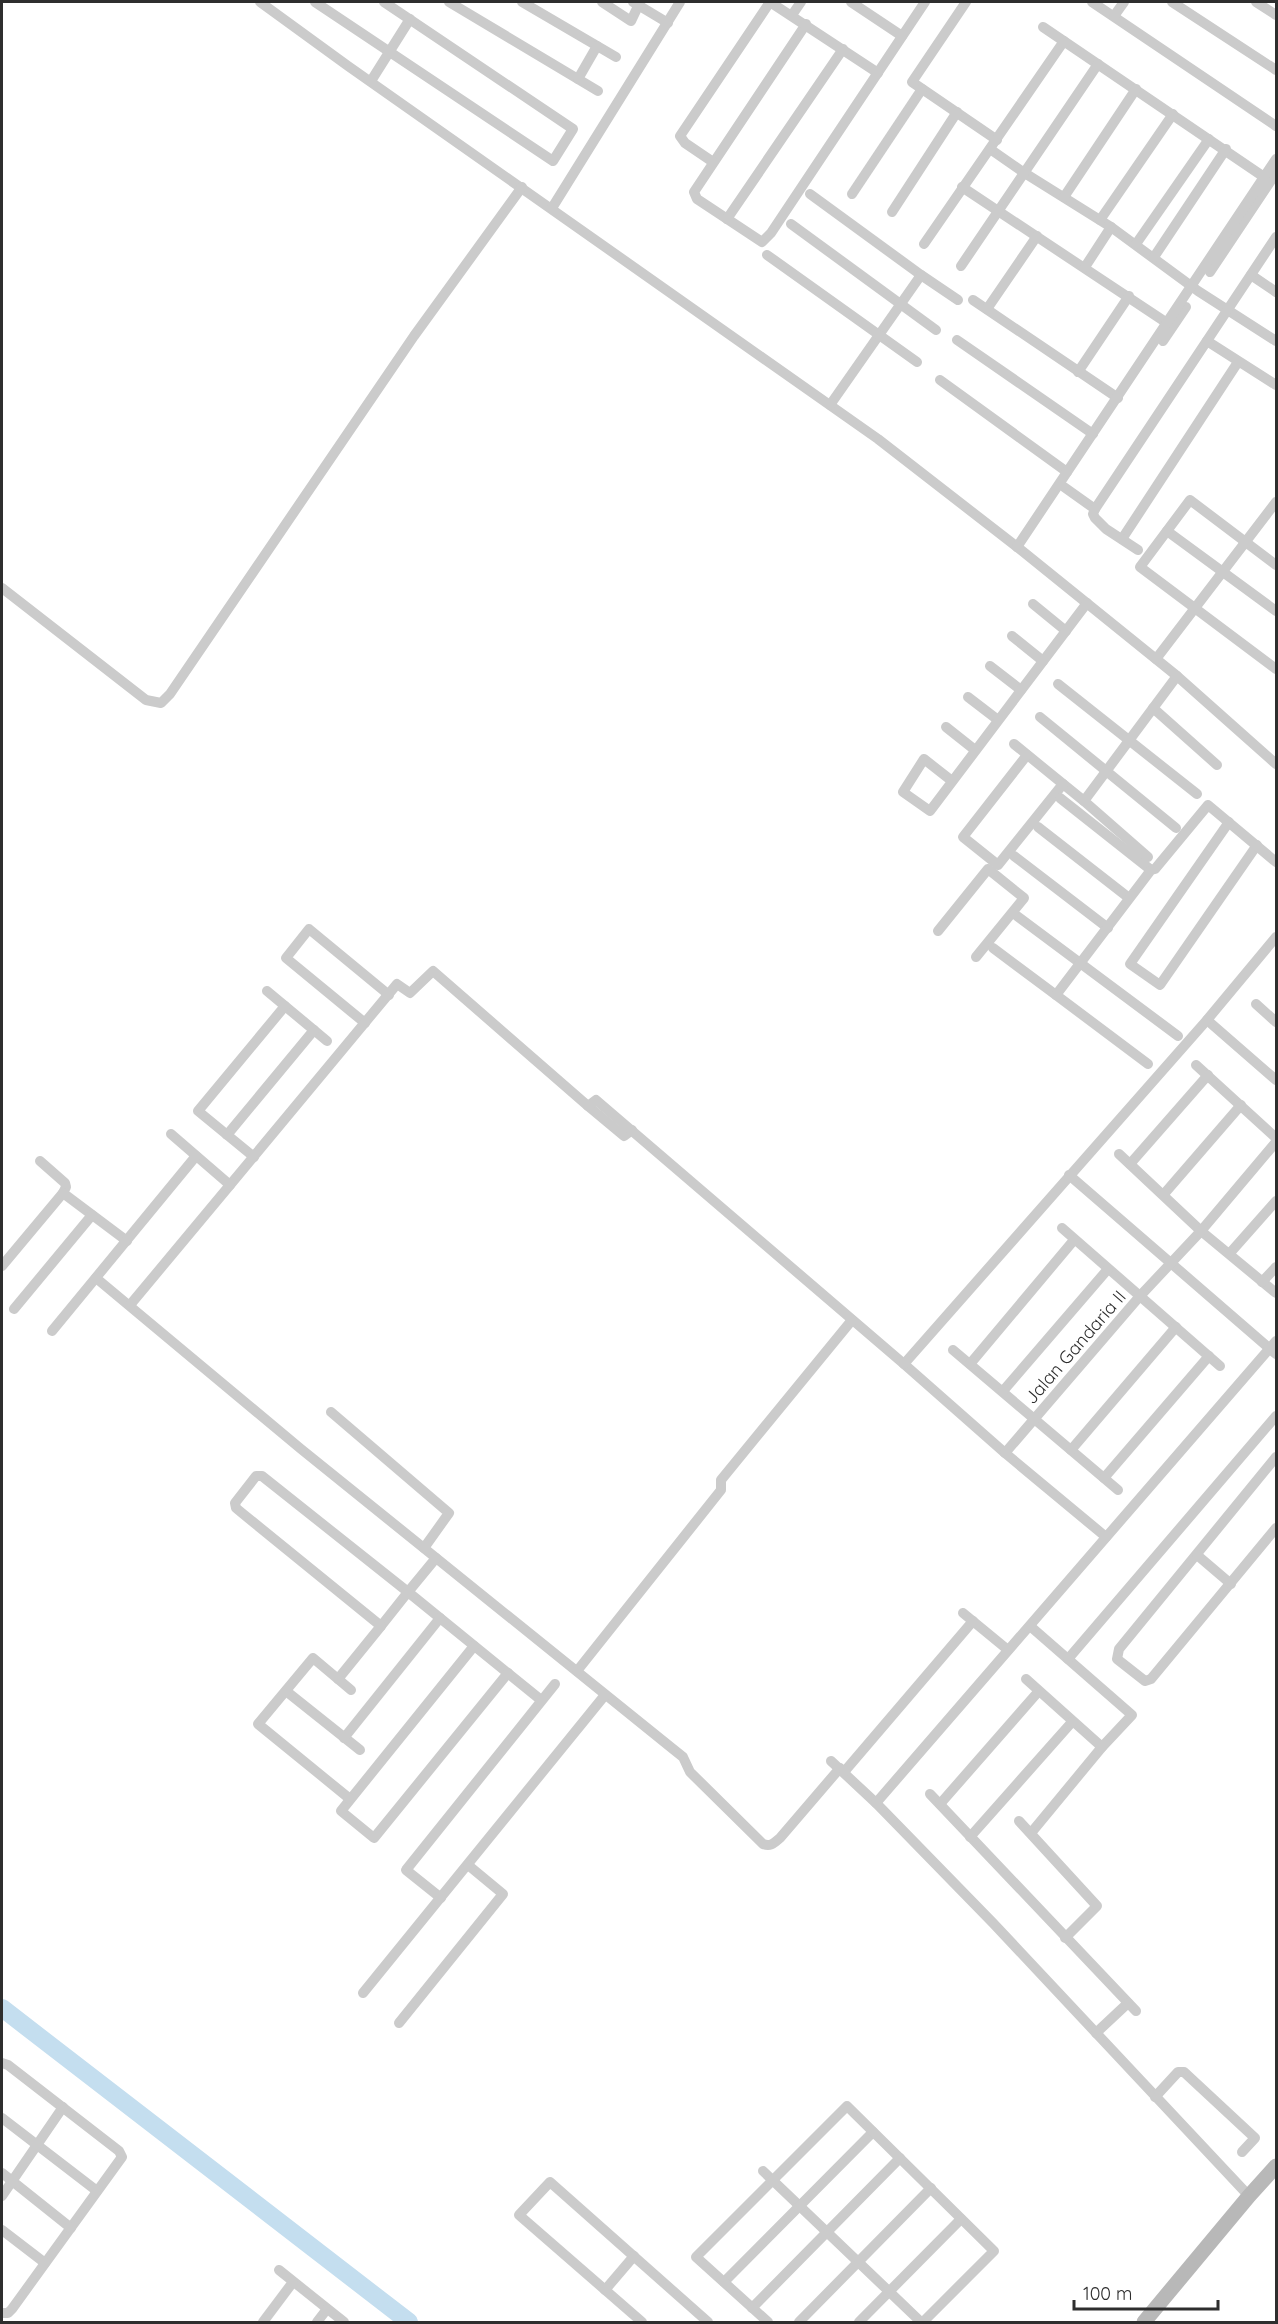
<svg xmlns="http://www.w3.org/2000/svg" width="1278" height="2324" viewBox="0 0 1278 2324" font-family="Quicksand,sans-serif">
<rect width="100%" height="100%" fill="#fff"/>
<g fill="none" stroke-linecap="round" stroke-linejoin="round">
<polyline stroke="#c4deef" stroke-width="18" points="2,2008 409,2322"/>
<g stroke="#cbcbcb" stroke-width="10">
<polyline points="260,2 348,66 878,439 1021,550 1177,676 1276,764"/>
<polyline points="315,2 553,161 573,129 384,2"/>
<polyline points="449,2 598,91"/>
<polyline points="522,2 616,57"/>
<polyline points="602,2 631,21 640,2"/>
<polyline points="633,2 668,23"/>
<polyline points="851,2 902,36"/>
<polyline points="966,2 912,82 997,140"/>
<polyline points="1092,2 1276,126"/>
<polyline points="1172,2 1276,70"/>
<polyline points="1256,2 1276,15"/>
<polyline points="792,15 801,2"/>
<polyline points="1114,16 1124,2"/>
<polyline points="806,24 694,192 697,199 762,242 771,233 925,2"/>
<polyline points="1043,27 1264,177"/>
<polyline points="578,79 597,46"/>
<polyline points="371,81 410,19"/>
<polyline points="990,149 1023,172 1111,227 1198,291 1276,341"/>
<polyline points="713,162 685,143 680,136 770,2 878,73"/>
<polyline points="962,187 1167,323"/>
<polyline points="810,194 921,275 830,405"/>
<polyline points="852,194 922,89"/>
<polyline points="1064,197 1136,89"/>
<polyline points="552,208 680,2"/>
<polyline points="892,212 957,112"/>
<polyline points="727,219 843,49"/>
<polyline points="1100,220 1173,114"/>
<polyline points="791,224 936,330"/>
<polyline points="924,244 1064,41"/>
<polyline points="1136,244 1209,139"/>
<polyline points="767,255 917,362"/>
<polyline points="1154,257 1226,149"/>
<polyline points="961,266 1098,64"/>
<polyline points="1085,267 1111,227"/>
<polyline points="1210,272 1276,173"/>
<polyline points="921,275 958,300"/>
<polyline points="1251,275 1276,292"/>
<polyline points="973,300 1118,398"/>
<polyline points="987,309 1037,236"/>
<polyline points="957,340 1093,434"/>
<polyline points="1163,341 1186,307"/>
<polyline points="1207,341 1276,385"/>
<polyline points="1078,372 1129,296"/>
<polyline points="940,380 1067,472"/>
<polyline points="1064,487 1095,509"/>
<polyline points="1167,531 1276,611"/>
<polyline points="1122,539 1238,362"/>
<polyline points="1017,547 1276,159"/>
<polyline points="1138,550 1106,529 1095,518 1093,514 1095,509 1276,237"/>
<polyline points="1276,565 1190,500 1140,567 1276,669"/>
<polyline points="2,588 146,700 161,703 170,694 414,336 522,187"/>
<polyline points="1033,604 1066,631"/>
<polyline points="1012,636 1043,661"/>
<polyline points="1156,659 1276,502"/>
<polyline points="990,666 1021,690"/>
<polyline points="1058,684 1197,794"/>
<polyline points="968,697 998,720"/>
<polyline points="1153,708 1217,765"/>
<polyline points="1040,717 1176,828"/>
<polyline points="946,727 975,750"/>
<polyline points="1014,744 1084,801"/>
<polyline points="1027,755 963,837 998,865 1063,784"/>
<path d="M952,781L924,759L903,792L930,811C982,742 1035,672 1087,603"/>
<polyline points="1060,798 1151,870"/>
<polyline points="1229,822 1130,964 1160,985 1257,845"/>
<polyline points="1038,827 1129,898"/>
<polyline points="1014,856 1108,928"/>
<polyline points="1148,857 1084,801 1177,676"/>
<polyline points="1017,916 1178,1036"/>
<polyline points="938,931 988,869 1024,898 976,957"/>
<polyline points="993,948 1056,995"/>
<polyline points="267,991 327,1041"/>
<polyline points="1256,1004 1276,1022"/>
<polyline points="1207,1020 1276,1080"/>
<polyline points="365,1023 286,958 309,929 389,995"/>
<polyline points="1148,1064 1056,995 1151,870 1155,869 1208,805 1276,862"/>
<polyline points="1196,1065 1276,1138"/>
<polyline points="588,1106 624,1136 632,1130"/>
<polyline points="227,1135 314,1030"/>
<polyline points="1119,1154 1201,1231 1276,1293"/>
<polyline points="254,1157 198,1111 285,1006"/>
<polyline points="40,1161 65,1183 66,1187 63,1193 127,1241"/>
<polyline points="1130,1164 1208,1075"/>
<polyline points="1069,1175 1276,1354"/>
<polyline points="230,1185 397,984 410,993 433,971 588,1106 596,1100 904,1364 1005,1453 1106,1537"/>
<polyline points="1164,1194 1241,1105"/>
<polyline points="1062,1228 1220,1366"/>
<polyline points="1230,1253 1276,1201"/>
<polyline points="2,1266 63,1193"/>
<path d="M96,1278L301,1449L673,1749L683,1757L690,1772L763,1844C771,1847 774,1843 780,1838L840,1768"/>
<polyline points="1262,1282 1276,1267"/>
<polyline points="130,1305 230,1185 171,1134"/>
<polyline points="14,1309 92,1215"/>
<polyline points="52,1331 196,1156"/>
<polyline points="953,1350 1118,1490"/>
<polyline points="904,1364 1207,1020 1276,937"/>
<polyline points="970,1364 1074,1240"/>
<polyline points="1003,1391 1108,1269"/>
<polyline points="331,1412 449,1513 424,1548"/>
<polyline points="1071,1450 1176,1327"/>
<polyline points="1005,1453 1140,1296 1201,1231 1276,1142"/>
<polyline points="1276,1457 1119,1649 1117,1659 1145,1681 1151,1679 1276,1528"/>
<polyline points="1104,1478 1209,1356"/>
<polyline points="1197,1555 1231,1584"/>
<polyline points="436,1558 408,1592 262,1476 256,1476 235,1503 236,1508 242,1513 381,1626 408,1592 541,1700"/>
<polyline points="963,1613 1008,1650"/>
<polyline points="1030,1626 1132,1715 1102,1747 1031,1833"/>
<polyline points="474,1646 341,1811 374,1838 508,1673"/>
<polyline points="1068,1659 1276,1416"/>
<polyline points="577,1671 721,1490 721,1480 852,1320"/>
<polyline points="338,1679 381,1626"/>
<polyline points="1026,1679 1102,1747"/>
<polyline points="286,1691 360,1750"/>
<polyline points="344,1738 440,1618"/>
<polyline points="831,1761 876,1803 993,1923 1249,2196"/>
<polyline points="844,1772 973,1621"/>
<polyline points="930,1794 1136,2011"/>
<polyline points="350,1799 258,1724 313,1658 351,1690"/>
<polyline points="876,1803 1276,1341"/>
<polyline points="940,1804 1038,1692"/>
<polyline points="1019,1821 1097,1906 1065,1938"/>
<polyline points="970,1837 1072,1722"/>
<polyline points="441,1898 406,1870 555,1684"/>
<polyline points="363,1993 605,1695"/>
<polyline points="399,2023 503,1894 468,1865"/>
<polyline points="1096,2033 1128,2003"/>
<polyline points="2,2063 8,2065 119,2151 122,2157 12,2309 8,2313 2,2313"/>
<polyline points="1155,2097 1178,2072 1184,2072 1255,2138 1242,2152"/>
<polyline points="2,2118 97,2191"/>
<polyline points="763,2171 921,2322"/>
<polyline points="2,2173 71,2228"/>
<polyline points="2,2196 63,2107"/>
<polyline points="2,2230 45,2263"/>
<polyline points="279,2270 344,2322"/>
<polyline points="724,2282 873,2132"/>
<polyline points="605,2290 634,2256"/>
<polyline points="752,2308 900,2158"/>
<polyline points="263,2322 293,2282"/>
<polyline points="317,2322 327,2309"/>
<polyline points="642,2322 519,2215 550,2182 708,2322"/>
<polyline points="768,2322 696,2257 847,2106 994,2251 923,2322"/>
<polyline points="799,2322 931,2188"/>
<polyline points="859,2322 961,2219"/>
</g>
<polyline stroke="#b8b8b8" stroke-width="15" points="1144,2322 1249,2196 1276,2166"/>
</g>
<g text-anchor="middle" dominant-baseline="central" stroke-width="6" stroke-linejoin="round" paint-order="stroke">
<g font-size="18" fill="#2e2e2e" stroke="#fff">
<text transform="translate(1075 1347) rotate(-49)">Jalan Gandaria II</text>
</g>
</g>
<rect width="1278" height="2324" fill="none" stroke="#2e2e2e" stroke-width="6"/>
<path d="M1074 2300v9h144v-9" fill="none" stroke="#2e2e2e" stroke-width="3"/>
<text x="1083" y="2300" font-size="18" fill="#2e2e2e" stroke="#ffffff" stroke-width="4.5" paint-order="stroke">100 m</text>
</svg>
